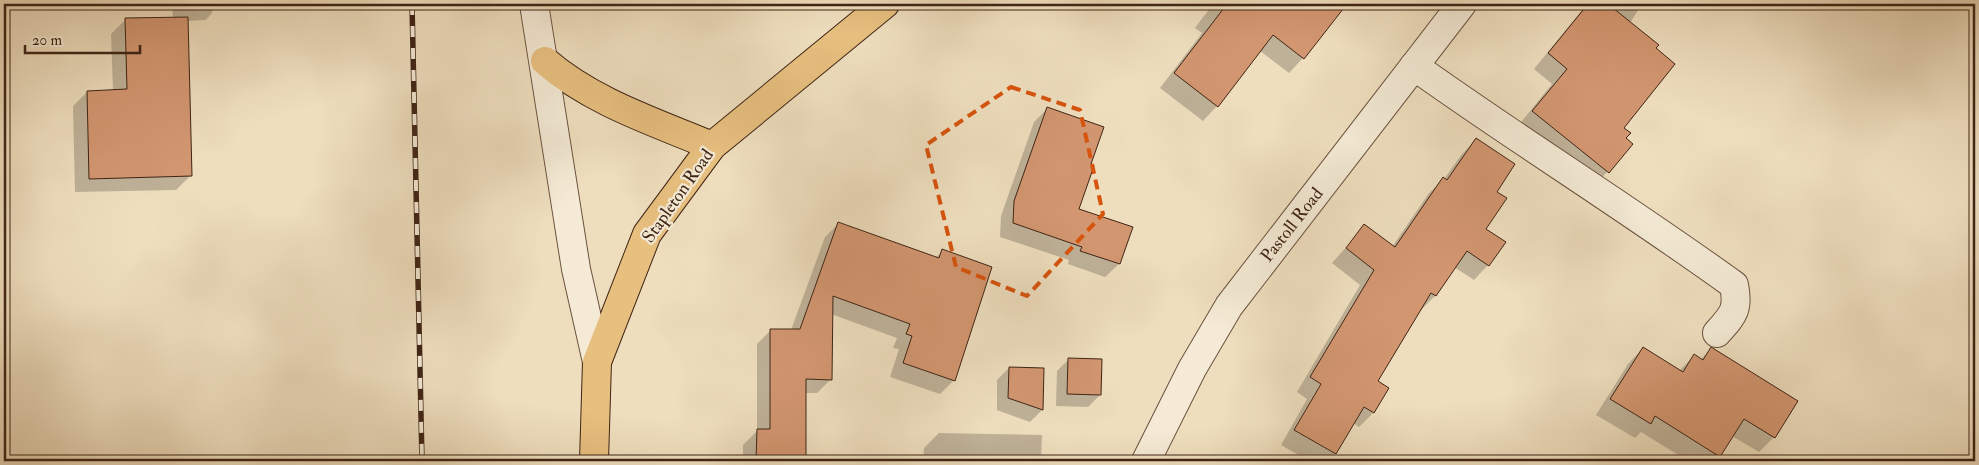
<svg xmlns="http://www.w3.org/2000/svg" width="1979" height="465" viewBox="0 0 1979 465" font-family="'IM FELL Double Pica',serif">
<rect width="100%" height="100%" fill="#eedebe"/>
<filter id="stains"><feTurbulence type="fractalNoise" baseFrequency=".004" numOctaves="4"/><feColorMatrix values="0 0 0 0 .2 0 0 0 0 .09 0 0 0 0 .02 0 0 0 .5 -.17"/></filter>
<radialGradient id="worn" r=".72"><stop offset=".6" stop-color="#630" stop-opacity="0"/><stop offset="1" stop-color="#630" stop-opacity=".3"/></radialGradient>
<g fill="#0003">
<polygon points="172,4 212,4 212,13 206,20 187,21 190,176 176,190 75,192 73,106 87,92 113,91 111,34 126,19 173,19"/>
<polygon points="1213,4 1342,4 1344,5 1303,58 1289,73 1260,51 1217,106 1203,121 1160,88 1202,33 1195,28"/>
<polygon points="1587,4 1642,4 1630,23 1622,128 1624,139 1631,144 1593,188 1518,126 1552,84 1534,69"/>
<polygon points="1047,109 1089,165 1078,209 1132,228 1119,264 1105,277 1068,264 1069,260 1000,237 1001,216 1034,122"/>
<polygon points="1476,140 1495,192 1485,229 1488,265 1474,280 1454,267 1435,296 1421,310 1376,382 1387,388 1373,413 1359,427 1353,423 1335,453 1327,461 1309,461 1281,445 1307,399 1297,392 1360,285 1332,263 1365,226 1392,247 1429,193 1444,179 1462,154"/>
<polygon points="839,223 935,258 943,251 954,380 940,394 890,377 899,349 893,348 897,338 831,314 831,379 817,393 805,393 805,461 743,461 743,445 757,431 757,344 771,330 791,330 825,237"/>
<polygon points="1643,348 1679,371 1694,356 1700,360 1711,349 1796,401 1774,437 1759,452 1732,436 1714,461 1688,461 1641,432 1635,438 1596,415 1628,364"/>
<polygon points="1069,359 1100,395 1088,407 1056,406 1057,371"/>
<polygon points="1009,368 1042,369 1042,410 1030,422 997,410 997,380"/>
<polygon points="939,433 1042,435 1041,461 923,461 924,448"/>
</g>
<g fill="#d29670" stroke="#3f2415">
<polygon points="1227,4 1347,4 1304,59 1273,35 1218,107 1174,73"/>
<polygon points="1588,4 1608,4 1659,45 1656,48 1675,64 1624,128 1631,133 1626,138 1633,144 1609,173 1532,111 1567,69 1548,53"/>
<polygon points="188,17 192,176 89,179 87,91 127,89 125,18"/>
<polygon points="1047,107 1104,127 1091,164 1094,166 1079,209 1133,227 1120,264 1080,251 1082,247 1013,223 1014,201"/>
<polygon points="1476,138 1515,164 1497,192 1507,198 1486,229 1506,242 1489,266 1467,251 1436,296 1431,293 1378,381 1389,388 1374,413 1364,407 1336,454 1294,430 1321,384 1310,377 1374,270 1346,248 1364,224 1395,247 1443,177 1447,180"/>
<polygon points="838,222 939,258 942,249 992,267 955,381 903,363 912,336 906,334 910,324 833,296 832,380 806,379 806,461 756,461 757,429 770,429 770,329 800,329"/>
<polygon points="1643,347 1683,372 1694,354 1703,360 1711,347 1798,401 1775,438 1744,419 1720,457 1655,416 1651,424 1610,399"/>
<polygon points="1068,358 1102,359 1101,395 1067,394"/>
<polygon points="1009,367 1044,368 1043,410 1008,398"/>
</g>
<g fill="none" stroke-linecap="round" stroke-linejoin="round">
<defs>
<g id="minor">
<polyline points="534,4 576,269 597,362"/>
<path d="M1414,66C1519,141 1629,209 1734,285C1739,310 1733,315 1717,333"/>
<polyline points="1146,461 1192,369 1229,306 1462,4"/>
</g>
<g id="major">
<path d="M545,61C592,102 655,122 712,146"/>
<polyline points="594,461 597,362 647,234 712,146 885,4"/>
</g>
</defs>
<use href="#minor" stroke="#6b523f" stroke-width="30"/>
<use href="#major" stroke="#3f2415" stroke-width="30"/>
<use href="#minor" stroke="#f4ead5" stroke-width="28"/>
<use href="#major" stroke="#e7bf7f" stroke-width="28"/>
<defs>
<polyline id="rail" points="412,4 422,461"/>
</defs>
<use href="#rail" stroke="#3f2415" stroke-width="5.5"/>
<use href="#rail" stroke="#f4ead5" stroke-width="4" stroke-dasharray="11" stroke-linecap="butt"/>
</g>
<path fill="none" stroke="#d7540d" stroke-width="4" stroke-dasharray="10 6" stroke-linejoin="round" d="M1011,87L1080,110L1103,214L1027,296L956,267L926,145Z"/>
<g text-anchor="middle" dominant-baseline="central" stroke-width="4.5" stroke-linejoin="round" paint-order="stroke">
<g font-size="18" fill="#3f2415" stroke="#f4ead5">
<text transform="translate(678 196) rotate(-55)">Stapleton Road</text>
<text transform="translate(1292 225) rotate(-52)">Pastoll Road</text>
</g>
</g>
<rect width="1979" height="465" fill="none" stroke="#eedebe" stroke-width="20"/>
<rect x="5" y="5" width="1969" height="455" fill="none" stroke="#3f2415" stroke-width="2.5"/>
<rect x="10" y="10" width="1959" height="445" fill="none" stroke="#3f2415"/>
<path d="M25 45v8h115v-8" fill="none" stroke="#3f2415" stroke-width="2.5"/>
<text x="32" y="45" font-size="15" fill="#3f2415" stroke="#f4ead5" stroke-width="4" paint-order="stroke">20 m</text>
<rect width="100%" height="100%" filter="url(#stains)"/>
<rect width="100%" height="100%" fill="url(#worn)"/>
</svg>
